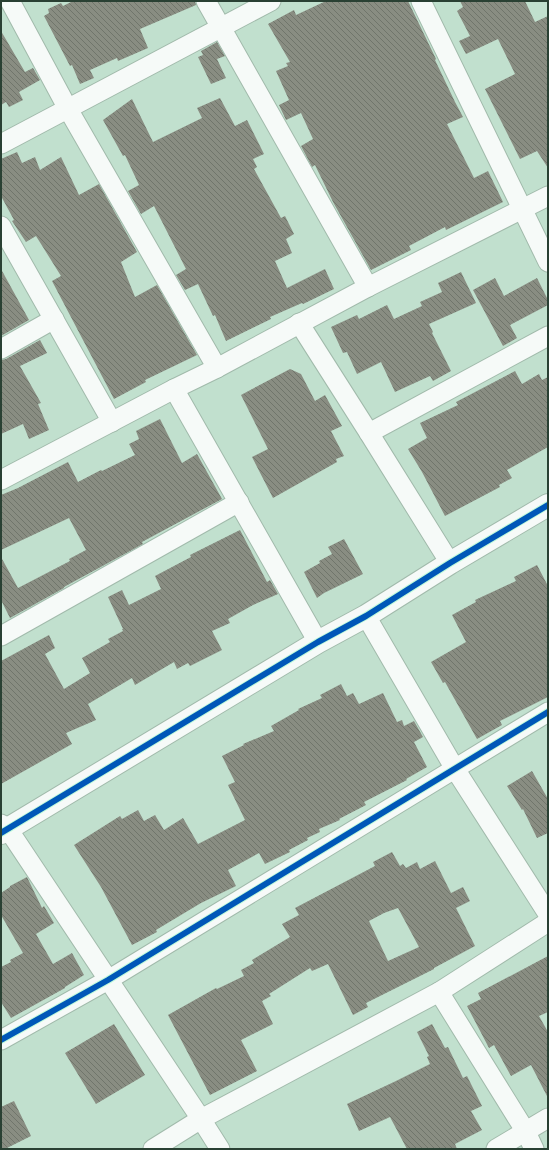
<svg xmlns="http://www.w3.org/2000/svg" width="549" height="1150" viewBox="0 0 549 1150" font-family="'Asap Condensed',sans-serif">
<defs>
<pattern id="building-back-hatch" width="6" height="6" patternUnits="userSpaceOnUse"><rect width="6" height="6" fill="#898d82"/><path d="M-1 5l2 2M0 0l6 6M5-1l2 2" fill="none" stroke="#70756b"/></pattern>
</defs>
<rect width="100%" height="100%" fill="#c1e0ce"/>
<g fill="url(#building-back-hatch)" fill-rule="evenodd">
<polygon points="73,1 195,1 196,5 140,29 148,48 118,61 117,58 90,70 94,78 80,84 72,65 70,66 44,16 49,13 48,9 61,3 63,6"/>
<polygon points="326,1 408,1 436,59 435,60 455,102 463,117 447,124 474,178 488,171 503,202 446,230 445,227 409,246 411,250 371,270 333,202 315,165 312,167 301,146 313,139 301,113 286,120 279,105 289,100 276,71 288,66 286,63 290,62 268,24 294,10 296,15"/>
<polygon points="460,1 525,1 535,22 548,16 548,168 537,151 520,159 485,89 515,74 498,39 466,54 459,41 470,36 457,11 463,7"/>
<polygon points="1,31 25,72 33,68 40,80 19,92 23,100 9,107 6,102 1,105"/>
<polygon points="217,42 225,56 217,59 226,78 211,84 198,57 203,55 201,51"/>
<polygon points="220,98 235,126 247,120 264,154 253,159 257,167 254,169 281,218 285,216 294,234 286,239 292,253 275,261 287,288 325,269 334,289 303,304 302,303 270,317 271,319 226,341 215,315 213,316 198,284 185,290 176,275 186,269 154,206 141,214 128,191 139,185 125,155 123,156 103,120 132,99 153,142 202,118 197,108"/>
<polygon points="17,152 22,163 35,157 40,170 61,157 79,195 99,184 137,252 121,262 135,297 157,285 197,355 145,380 146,382 114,399 52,281 61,276 36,236 26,242 12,221 14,220 1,196 1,159"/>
<polygon points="1,269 29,320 1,336"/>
<polygon points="461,272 476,303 429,324 433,332 432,333 451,371 433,381 430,376 395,392 381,362 357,374 347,352 343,353 331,327 357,315 359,319 387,305 394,319 422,306 420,302 442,292 438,283"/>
<polygon points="495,278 504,296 537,278 548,300 548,305 510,325 517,338 503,346 473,290"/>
<polygon points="40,340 47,353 20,366 41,403 38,404 49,430 29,439 23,424 1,434 1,360 6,359"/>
<polygon points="290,369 301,374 315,401 325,395 342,426 331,431 344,456 336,459 337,462 273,498 252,457 268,449 241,395"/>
<polygon points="515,371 522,384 539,374 542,380 548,377 548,447 507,470 512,478 499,485 500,487 445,516 422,472 408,449 427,438 420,423 458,405 456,402"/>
<polygon points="160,419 182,463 197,454 222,499 142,542 143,544 64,587 64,588 10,618 1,600 1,557 18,588 70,561 69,559 86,550 69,518 1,550 1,495 18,488 68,462 78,482 101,470 102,471 135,455 129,444 139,439 136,431"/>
<polygon points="240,530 267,582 270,580 278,594 253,605 228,619 230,623 212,631 222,650 190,666 188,663 177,669 174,662 135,685 132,678 88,704 96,720 66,733 72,744 1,784 1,661 49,635 55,648 45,654 64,689 90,673 82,658 110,642 108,639 123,631 122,629 123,629 108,597 122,590 129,605 161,589 155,576 191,557 190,555"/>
<polygon points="344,539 363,574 324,593 317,598 304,572 320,563 319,561 332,554 328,547"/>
<polygon points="537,565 548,586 548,697 500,721 502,725 477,739 445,682 443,683 431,662 466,642 452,615 476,602 475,600 516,581 514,577"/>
<polygon points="341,684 347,696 353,693 359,704 383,693 397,722 402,720 404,726 414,721 423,737 414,742 427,767 406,779 407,780 364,802 366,805 339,819 340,820 319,829 320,832 307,838 308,840 289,850 290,852 265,864 259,853 228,870 236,886 201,903 156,930 157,932 132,945 101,887 74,845 120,816 122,819 138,810 144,821 155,815 164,830 183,818 198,844 245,820 228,785 235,782 222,756 244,745 243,744 274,731 271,726 299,710 298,709 322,698 320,695"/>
<polygon points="532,771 548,799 548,833 537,838 523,809 522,810 507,786"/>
<path d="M392,852L400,866L403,864L406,868L417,862L420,869L435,861L451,893L463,887L470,901L456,908L475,946L434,968V969L366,1003L368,1007L353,1015L328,964L312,971L310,968L269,994L271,996L262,1001L273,1024L241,1040L257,1071L210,1095L168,1015L216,988L217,989L244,976L241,970L254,963L252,960L290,937L282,924L299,915L295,908L375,866L373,862ZM398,908L419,947L388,961L369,921L384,913Z"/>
<polygon points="27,877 42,908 44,906 54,923 36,934 53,964 72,953 84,975 65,987 65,988 11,1018 1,1002 1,967 11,962 10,960 23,953 1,915 1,893 10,887 10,886"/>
<polygon points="548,956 548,1012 539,1016 548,1032 548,1098 531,1065 511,1076 494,1045 489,1048 467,1006 481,999 478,993"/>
<polygon points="114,1024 145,1075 96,1104 65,1053"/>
<polygon points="432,1024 445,1048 448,1047 463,1078 467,1076 482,1106 471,1111 482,1130 455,1144 457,1149 407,1149 390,1117 359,1131 347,1104 396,1081 430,1064 427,1057 429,1056 417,1032"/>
<polygon points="14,1101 31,1136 5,1149 1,1149 1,1107"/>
</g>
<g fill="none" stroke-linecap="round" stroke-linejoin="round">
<defs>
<g id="minor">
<polyline points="10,1 68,109 217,368"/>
<polyline points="206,1 368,287"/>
<polyline points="421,1 548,262"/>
<polyline points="1,144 271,1"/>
<polyline points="1,226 112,422"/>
<polyline points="299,323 369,433 450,563"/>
<polyline points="1,349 54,319"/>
<polyline points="174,389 318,642"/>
<polyline points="369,433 548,336"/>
<polyline points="1,480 174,389 217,368 368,287 548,196"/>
<polyline points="366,616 455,769 548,914"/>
<polyline points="1,636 239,502"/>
<polyline points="1,824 8,829 201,1119 220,1149"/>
<polyline points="439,992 526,1132 534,1149"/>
<polyline points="1,1040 108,980 548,712"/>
<polyline points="153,1149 201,1119 439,992 548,922"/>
<polyline points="496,1149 548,1118"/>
</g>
<polyline id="tertiary" points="1,833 318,642 366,616 450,563 548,505"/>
</defs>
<use href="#minor" stroke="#a1baab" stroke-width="21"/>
<use href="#tertiary" stroke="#a1baab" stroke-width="24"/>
<use href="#minor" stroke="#f6faf8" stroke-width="19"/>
<use href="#tertiary" stroke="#f6faf8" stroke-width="22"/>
<defs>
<g id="cycleway">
<polyline points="1,833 318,642 366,616 450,563 548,505"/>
<polyline points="1,1040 108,980 548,712"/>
</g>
</defs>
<use href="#cycleway" stroke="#c1fbda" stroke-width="8"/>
<use href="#cycleway" stroke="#0057b8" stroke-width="6"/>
</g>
<rect width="549" height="1150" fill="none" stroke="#294033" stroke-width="4"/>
</svg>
